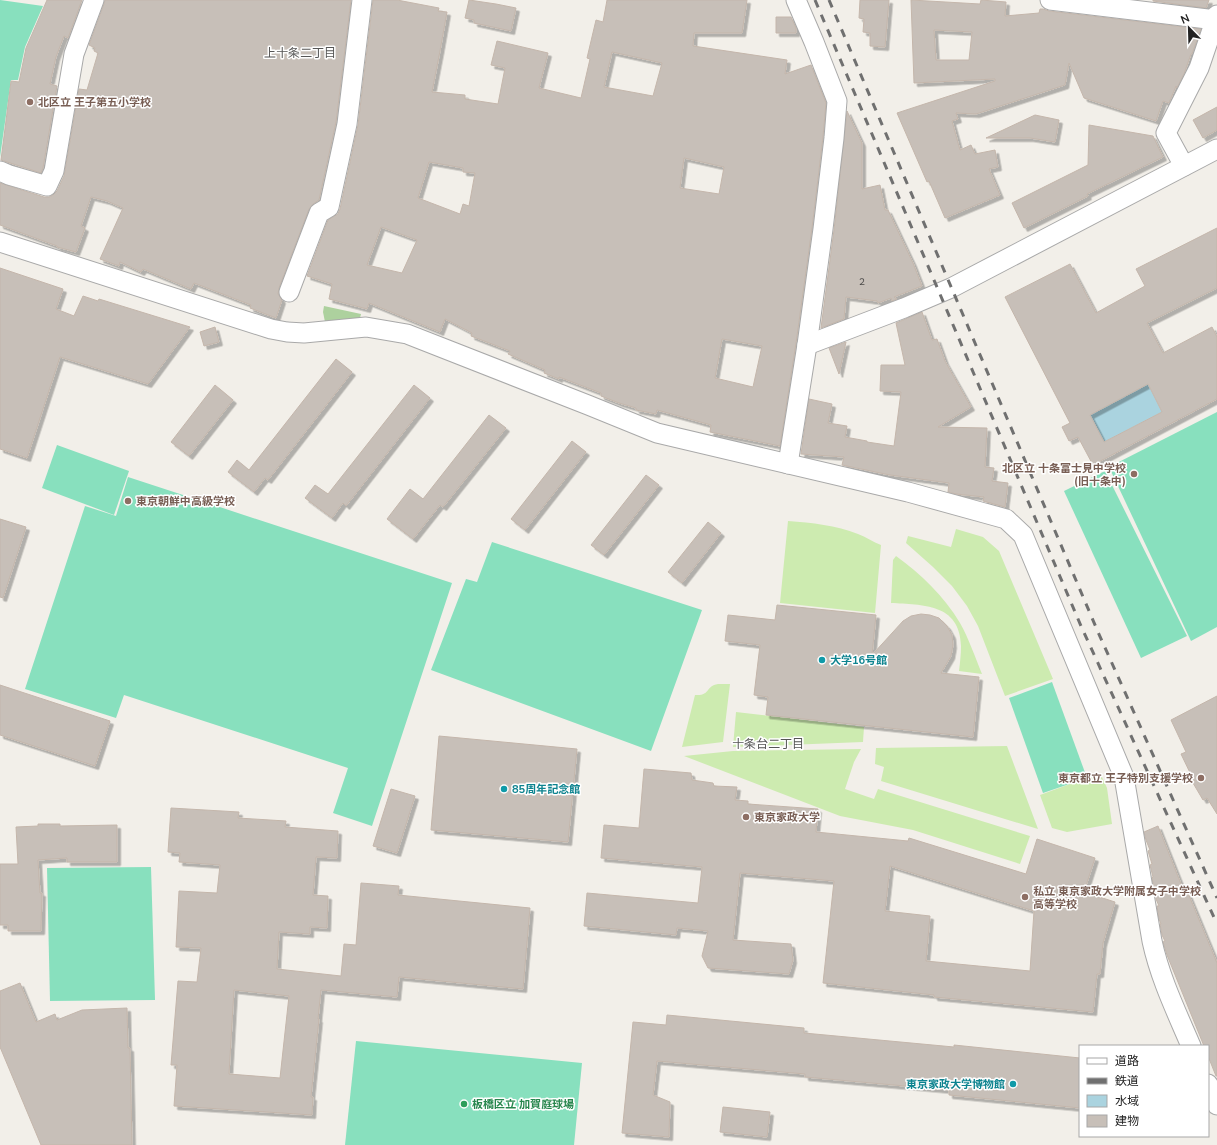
<svg xmlns="http://www.w3.org/2000/svg" width="1217" height="1145" viewBox="0 0 1217 1145" font-family="'Nunito Sans','Noto Sans JP',sans-serif">
<defs>
<filter id="shadow"><feDropShadow dx="3.5" dy="3.5" stdDeviation="0" flood-color="#0004"/></filter>
</defs>
<rect width="100%" height="100%" fill="#f2efe9"/>
<g fill="#cdebb0">
<path d="M788,521C812,523 836,525 858,534C866,537 873,542 881,545L875,613L780,603Z"/>
<polygon points="956,529 983,537 999,551 1053,679 1005,696 978,626 967,606 952,586 933,567 906,543 908,536 951,547"/>
<path d="M896,556C921,574 944,596 960,623C969,639 975,657 982,674L959,671C960,663 961,654 961,646C960,603 922,605 891,603L893,560Z"/>
<path d="M718,684H730L723,742L682,747L695,695C711,696 705,686 718,684Z"/>
<polygon points="736,712 864,727 863,742 733,747"/>
<polygon points="1007,746 1038,829 881,781 884,767 875,764 876,748"/>
<polygon points="861,749 854,762 845,789 874,799 878,789 1030,836 1020,864 913,830 840,816 684,756 733,751"/>
<polygon points="1100,773 1107,788 1112,824 1067,832 1052,828 1040,795"/>
</g>
<polygon fill="#add19e" points="324,306 361,314 360,318 356,322 325,322 323,312"/>
<g fill="#88e0be">
<polygon points="0,0 43,6 25,47 18,80 11,80 0,157"/>
<polygon points="1217,412 1217,627 1191,641 1109,467"/>
<polygon points="57,445 129,471 114,515 42,488"/>
<polygon points="1105,471 1187,636 1141,658 1064,491"/>
<polygon points="128,477 452,583 372,826 333,813 348,768 124,695 116,718 25,689 85,506 116,516"/>
<polygon points="492,542 702,610 651,751 431,670 466,579 477,582"/>
<polygon points="1052,682 1087,778 1043,793 1009,698"/>
<polygon points="151,867 155,1000 50,1001 47,868"/>
<polygon points="356,1041 582,1063 574,1145 345,1145"/>
</g>
<polygon fill="#aad3df" points="1148,384 1162,412 1104,442 1090,415"/>
<g fill="#c7bfb8" stroke="#c4b6ab" fill-rule="evenodd" filter="url(#shadow)">
<polygon points="47,0 82,0 68,38 64,36 56,57 50,84 57,86 43,168 41,173 1,160 11,81 19,82 26,48"/>
<polygon points="105,0 351,0 336,122 319,200 313,204 309,209 279,288 278,294 282,300 276,318 250,308 251,305 194,283 191,289 143,269 141,272 120,262 119,266 100,259 123,208 107,201 91,197 81,226 85,228 76,252 57,247 57,246 0,225 0,183 44,197 49,197 53,195 57,191 64,176 79,89 87,90 98,53 94,51 95,48 89,45 104,4"/>
<path d="M373,0H397L439,8L438,11L447,12L440,51L432,92L465,95V99L498,104L505,68L491,65L497,41L548,53L539,88L581,98L590,59L587,58L596,20L603,22L607,0H747L742,33H694L693,46L787,60L785,74L811,65L826,103L823,137L812,228L796,343L780,446L710,432L711,425L657,410L656,414L636,410V408L619,403L601,396V393L559,377V379L544,373L545,370L508,354L510,351L471,336L472,333L445,319L440,332L369,303L367,309L329,299L332,284L307,276L328,220L338,214L340,209L358,125ZM612,52L662,63L653,96L604,87ZM684,158L724,167L719,194L680,188ZM429,162L463,168V172L475,173L469,206L463,204L460,214L418,198ZM381,227L417,240L402,273L367,265ZM722,339L762,346L753,387L715,378Z"/>
<polygon points="469,0 496,4 516,8 511,31 474,23 474,20 465,18"/>
<polygon points="860,0 889,0 885,47 870,46 870,33 863,32 864,19 859,18"/>
<path d="M911,0L980,4L981,0L1006,2L1005,16L1039,13L1040,9H1043L1049,11L1201,29L1192,54H1191L1184,74L1177,88L1176,86L1169,103L1163,101L1156,121L1084,98L1069,63L1065,85L976,114L956,113L958,119L952,121L960,150L971,145L975,154L995,150L998,167L989,169L1000,195L945,218L929,181L927,182L897,113L995,81V79L914,83ZM934,30L972,32L969,60H936Z"/>
<polygon points="1153,0 1209,0 1206,8 1153,1"/>
<polygon points="776,17 791,17 796,28 796,33 776,33"/>
<polygon points="1217,107 1217,130 1203,138 1193,120"/>
<polygon points="847,111 862,143 862,189 880,185 885,210 888,210 913,263 922,286 894,297 897,299 892,301 891,298 878,303 877,301 846,297 844,319 821,328 834,230"/>
<polygon points="1035,115 1059,120 1055,142 1030,138 986,138"/>
<polygon points="1089,125 1153,136 1163,157 1087,194 1088,196 1024,228 1012,203 1088,165"/>
<path d="M1217,228V288L1147,323L1163,353L1212,327L1217,337V399L1093,465L1078,437L1069,441L1062,427L1070,423L1005,297L1070,264L1096,313L1145,286L1136,269ZM1148,384L1162,412L1104,442L1090,415Z"/>
<polygon points="0,268 63,289 56,309 74,316 83,296 98,301 99,299 190,327 148,384 60,357 27,458 0,449"/>
<polygon points="922,312 932,340 937,339 945,361 971,407 938,427 987,428 985,467 994,468 992,481 1008,483 1005,507 983,501 984,497 956,494 948,492 949,483 890,475 842,465 844,457 801,454 809,399 832,404 828,423 847,426 845,437 867,441 867,442 894,446 901,392 880,391 881,365 905,365 896,323"/>
<polygon points="215,327 219,342 204,346 200,332"/>
<polygon points="846,342 839,374 829,348"/>
<polygon points="336,359 352,372 268,480 265,478 254,492 228,472 237,460 249,470"/>
<polygon points="215,385 233,400 189,456 171,442"/>
<polygon points="414,385 430,398 346,506 343,503 332,518 305,498 315,485 328,494"/>
<polygon points="489,415 506,428 443,507 440,505 413,539 387,519 410,489 423,499"/>
<polygon points="572,441 586,452 525,530 511,519"/>
<polygon points="646,475 659,485 604,555 591,545"/>
<polygon points="0,519 26,527 3,598 0,597"/>
<polygon points="708,522 721,533 682,583 668,572"/>
<polygon points="777,605 876,615 872,655 903,621 911,616 921,614 930,615 939,618 947,626 952,635 953,645 951,656 941,673 979,677 973,737 766,715 768,697 754,695 760,645 725,641 728,615 775,620"/>
<polygon points="0,685 110,721 95,766 0,735"/>
<polygon points="1217,696 1217,814 1207,798 1203,800 1193,783 1194,781 1181,754 1186,752 1171,720"/>
<polygon points="439,736 577,749 568,842 431,830"/>
<path d="M644,769L691,773L692,780L713,783L714,786L737,787L735,800L748,801V804L818,809L816,832L908,841L909,838L1026,874L1037,839L1095,858L1084,892L1115,902L1103,943L1100,974H1097L1093,1012L934,997V995L823,983L834,881L740,873L733,940L791,944L793,960L789,974L708,968L702,956L708,931L677,928L676,935L584,926L587,893L698,903L702,867L601,858L604,825L639,828ZM890,866L1034,911L1030,971L926,961L930,916L885,911Z"/>
<polygon points="391,789 415,796 397,853 373,846"/>
<path d="M171,808L239,812L238,818L286,821L285,827L338,831L337,858L316,857L313,895L328,896L327,928L310,927V934L279,932L277,969L341,976L344,944L356,945L361,883L399,886L398,895L530,908L523,989L399,977L397,997L321,990L318,1019H319L311,1097H313L312,1115L174,1106L177,1065H171L178,981L197,982L201,948L176,947L179,891L217,893L220,865L179,862L180,853L168,852ZM234,990L289,996L280,1078L229,1074Z"/>
<polygon points="38,824 60,824 60,826 117,825 117,862 67,862 67,858 38,860 40,893 42,893 41,931 8,931 8,925 0,925 0,864 18,864 16,827 38,826"/>
<polygon points="1158,826 1185,894 1188,893 1217,963 1217,1076 1216,1076 1208,1056 1208,1046 1204,1046 1167,955 1163,942 1165,941 1162,935 1160,924 1161,924 1159,919 1157,906 1159,906 1156,899 1152,878 1153,877 1150,865 1152,864 1148,851 1150,850 1146,840 1144,832"/>
<polygon points="20,983 36,1022 55,1014 57,1020 82,1010 127,1008 128,1048 130,1048 132,1145 41,1145 0,1047 0,991"/>
<polygon points="667,1015 804,1028 804,1033 954,1047 954,1045 1080,1058 1080,1108 949,1095 949,1090 805,1077 805,1074 657,1061 653,1095 670,1102 669,1137 622,1133 633,1022 666,1025"/>
<polygon points="723,1107 770,1112 767,1137 720,1132"/>
</g>
<g fill="none" stroke-linecap="round" stroke-linejoin="round">
<defs>
<g id="street">
<polyline points="1050,0 1216,20"/>
<polyline points="1184,166 1166,133 1199,68 1217,15"/>
<polyline points="0,171 9,175 47,186 54,171 74,54 94,0"/>
<path d="M0,242L271,329L287,332L304,333L366,327L407,334L588,405L657,433L908,492L1006,519L1023,535L1124,777L1152,941C1160,978 1176,1011 1191,1046"/>
<polyline points="289,292 319,213 329,207 347,124 362,0"/>
<polyline points="807,345 904,308 951,288 1217,149"/>
<polyline points="788,464 807,345 823,229 834,138 837,101 814,42 796,0"/>
<polyline points="1208,1084 1217,1105"/>
</g>
</defs>
<use href="#street" stroke="#a9a9a9" stroke-width="21"/>
<use href="#street" stroke="#fff" stroke-width="19"/>
<g stroke="#707070" stroke-width="3" stroke-dasharray="8 8" stroke-linecap="butt">
<polyline points="815,0 1081,626 1217,924"/>
<polyline points="829,0 1098,632 1217,898"/>
</g>
</g>
<g fill="#8d6e63" stroke="#fff" stroke-width="1.5">
<circle cx="30" cy="102" r="4"/>
<circle cx="1134" cy="474" r="4"/>
<circle cx="128" cy="501" r="4"/>
<circle cx="1201" cy="778" r="4"/>
<circle cx="746" cy="817" r="4"/>
<circle cx="1025" cy="897" r="4"/>
</g>
<g fill="#0f9aa8" stroke="#fff" stroke-width="1.5">
<circle cx="822" cy="660" r="4"/>
<circle cx="504" cy="789" r="4"/>
<circle cx="1013" cy="1084" r="4"/>
</g>
<circle fill="#2e9e5b" stroke="#fff" stroke-width="1.5" cx="464" cy="1104" r="4"/>
<g text-anchor="middle" dominant-baseline="central" stroke-width="3" stroke-linejoin="round" paint-order="stroke">
<g font-size="9" fill="#4b4948">
<text x="862" y="282">２</text>
</g>
<g font-size="11" font-weight="bold" fill="#785e54" stroke="#fff" text-anchor="start">
<text x="38" y="102">北区立 王子第五小学校</text>
<text x="1126" y="468" text-anchor="end">北区立 十条富士見中学校<tspan x="1126" dy="13">(旧十条中)</tspan></text>
<text x="136" y="501">東京朝鮮中高級学校</text>
<text x="1193" y="778" text-anchor="end">東京都立 王子特別支援学校</text>
<text x="754" y="817">東京家政大学</text>
<text x="1033" y="891">私立 東京家政大学附属女子中学校<tspan x="1033" dy="13">高等学校</tspan></text>
</g>
<g font-size="11" font-weight="bold" fill="#0d838f" stroke="#fff" text-anchor="start">
<text x="830" y="660">大学16号館</text>
<text x="512" y="789">85周年記念館</text>
<text x="1005" y="1084" text-anchor="end">東京家政大学博物館</text>
</g>
<g font-size="11" font-weight="bold" fill="#27864d" stroke="#fff" text-anchor="start">
<text x="472" y="1104">板橋区立 加賀庭球場</text>
</g>
<g font-size="12" fill="#555" stroke="#fff">
<text x="300" y="53">上十条二丁目</text>
<text x="768" y="744">十条台二丁目</text>
</g>
</g>
<rect x="1079" y="1045" width="130" height="92" fill="#ffffff" stroke="#a7a7a7"/>
<rect x="1087" y="1058" width="20" height="6" fill="#ffffff" stroke="#a7a7a7"/>
<text x="1115" y="1065" font-size="12" fill="#222222">道路</text>
<rect x="1087" y="1078" width="20" height="6" fill="#707070" stroke="#a7a7a7"/>
<text x="1115" y="1085" font-size="12" fill="#222222">鉄道</text>
<rect x="1087" y="1095" width="20" height="12" fill="#aad3df" stroke="#a7a7a7"/>
<text x="1115" y="1105" font-size="12" fill="#222222">水域</text>
<rect x="1087" y="1115" width="20" height="12" fill="#c7bfb8" stroke="#a7a7a7"/>
<text x="1115" y="1125" font-size="12" fill="#222222">建物</text>
<g transform="translate(1189 28) rotate(337)" stroke="#ffffff" stroke-width="3" paint-order="stroke">
<path d="M0-3L7 15L0 10L-7 15Z" fill="#222222"/>
<text y="-6" font-size="11" font-weight="bold" text-anchor="middle" fill="#222222">N</text>
</g>
</svg>
